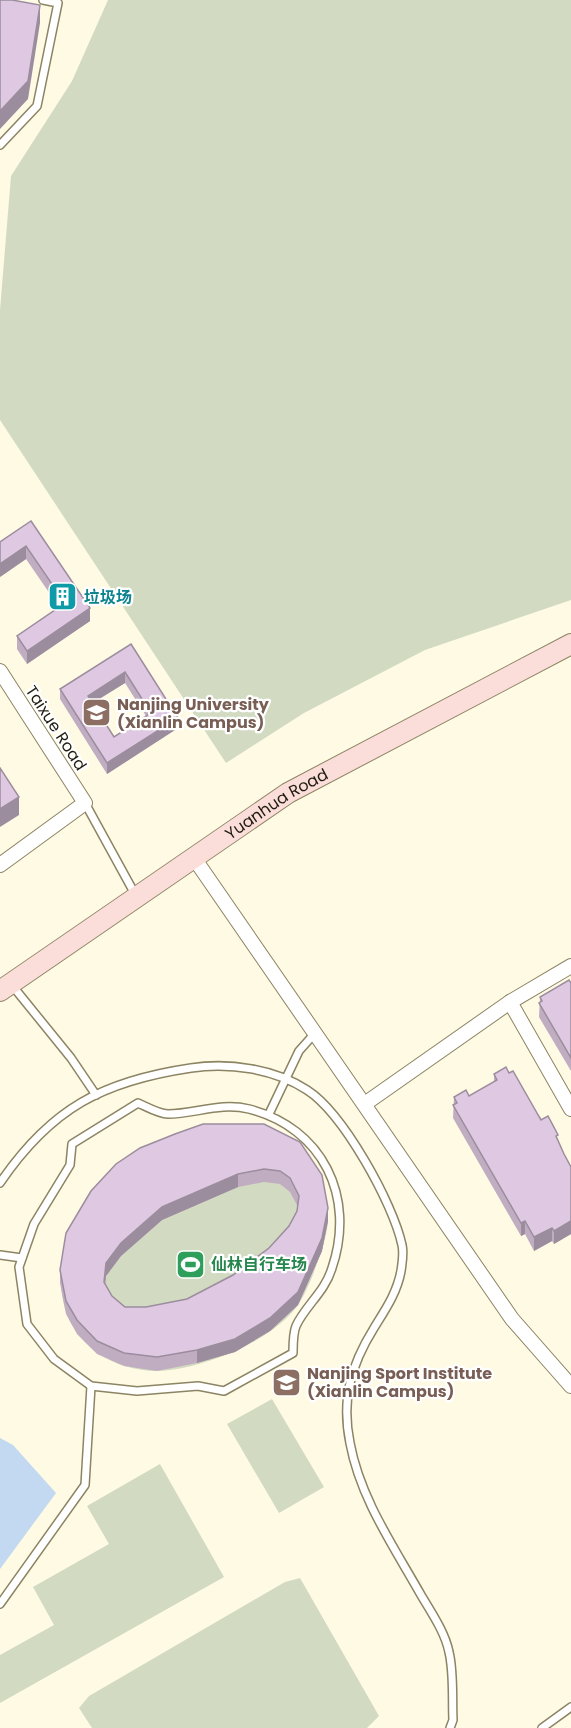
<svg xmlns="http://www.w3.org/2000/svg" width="571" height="1728" viewBox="0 0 571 1728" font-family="Poppins,'Noto Sans SC',sans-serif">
<rect width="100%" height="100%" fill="#fffae4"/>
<g fill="#d2dbc1">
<polygon points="108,0 571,0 571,600 425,650 304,713 226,763 0,420 0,310 11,176 72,81"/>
<path d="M140,1161L322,1188C324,1199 327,1209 328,1220C328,1238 309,1290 298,1305C273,1341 201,1370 157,1371C114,1371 72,1345 63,1301C60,1285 59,1264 66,1247C69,1240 78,1233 83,1227C102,1205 121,1183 140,1161Z"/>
<polygon points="272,1399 324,1487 279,1513 227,1424"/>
<polygon points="160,1464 224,1577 0,1703 0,1655 54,1625 33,1587 109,1544 87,1506"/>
<polygon points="300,1578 379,1716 367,1728 92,1728 79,1708 89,1696 285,1582"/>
</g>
<polygon fill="#c3d9f1" points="0,1438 13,1445 56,1493 0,1569"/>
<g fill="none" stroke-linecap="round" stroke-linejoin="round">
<defs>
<g id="lane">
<polyline points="0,145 37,106 58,3 43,0"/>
<polyline points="85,803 136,896"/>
<polyline points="11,984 71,1058 96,1095"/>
<path d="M138,1103C147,1107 159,1114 168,1114C195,1114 220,1102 249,1109C323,1128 356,1197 332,1268C325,1292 305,1306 296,1326C293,1333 293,1345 293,1353L224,1391L198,1386L137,1391L91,1386L54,1359L27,1324L19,1267L34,1224L70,1165L72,1144Z"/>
<polyline points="269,1114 299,1051 316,1032"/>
<path d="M0,1183C51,1108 103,1081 191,1068C229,1062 275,1069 307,1090C343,1113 393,1203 402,1245C404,1253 402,1264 401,1271C397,1293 385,1310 374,1328C351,1365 341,1399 350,1443C360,1498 394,1547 421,1595C431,1612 445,1632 449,1652C454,1673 452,1698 453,1720L450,1728"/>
<polyline points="0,1255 22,1258"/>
<polyline points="0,1604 85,1485 91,1386"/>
<polyline points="542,1728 571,1707"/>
</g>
<g id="street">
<polyline points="0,671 85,803 0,865"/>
<polyline points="194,858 512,1319 571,1386"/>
<polyline points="510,1002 571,1109"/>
<polyline points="366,1103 510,1002 571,966"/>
</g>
<g id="secondary">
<path id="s1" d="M0,991L288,793L571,644"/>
</g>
</defs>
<use href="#lane" stroke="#8c8463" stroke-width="10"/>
<use href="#street" stroke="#8c8463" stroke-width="16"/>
<use href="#secondary" stroke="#8c8463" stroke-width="22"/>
<use href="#lane" stroke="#fff" stroke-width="7"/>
<use href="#street" stroke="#fff" stroke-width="14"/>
<use href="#secondary" stroke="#fbddda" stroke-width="20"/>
</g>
<g fill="#c0adc2" fill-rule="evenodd">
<polygon points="31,521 90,621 27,664 17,649 17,636 59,607 26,559 0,577"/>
<path d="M131,644L178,728L107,774L60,699V689ZM125,683L146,716L114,737L92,703Z"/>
<polygon points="571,983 571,1071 539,1017 540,997"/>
<polygon points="509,1073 558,1142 571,1167 571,1234 554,1244 552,1241 534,1251 525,1234 521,1236 453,1118 454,1097 469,1096 494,1082 494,1074"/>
<path d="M264,1124L328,1221L322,1251L298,1305L270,1331L235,1352L197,1363L157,1371L124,1366L97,1354L77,1334L66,1314L60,1283V1270ZM264,1182L280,1184L290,1192L298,1207L297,1211L289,1226L269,1248L233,1275L187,1299L146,1307H125L112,1296L105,1283L106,1276L121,1256L162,1220L238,1187Z"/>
</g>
<g fill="#9c8d9e">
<polygon points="40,5 40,23 28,99 0,129 0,111"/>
<polygon points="26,546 26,559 0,577 0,564"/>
<polygon points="90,608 90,621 27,664 27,651"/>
<polygon points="125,672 125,683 88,706 88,696"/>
<polygon points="178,718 178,728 107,774 107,763"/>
<polygon points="19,797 19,815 0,827 0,809"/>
<polygon points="238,1174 238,1187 162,1220 121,1256 106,1276 104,1295 106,1263 121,1243 162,1207"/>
<polygon points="328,1208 328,1221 322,1251 298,1305 270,1331 235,1352 197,1363 197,1350"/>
<polygon points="525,1221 525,1234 521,1236 521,1223"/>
<polygon points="571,1221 571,1234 554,1244 554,1231"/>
<polygon points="552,1228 552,1241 534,1251 534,1237"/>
</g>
<g fill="#dfc9e2" stroke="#9c8d9e" stroke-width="1.5" fill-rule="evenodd">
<polygon points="0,0 12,0 40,5 28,81 0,111"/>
<polygon points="31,521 90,608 27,651 17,636 65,603 26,546 0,564 0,542"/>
<path d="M131,644L178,718L107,763L60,689ZM125,672L151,713L114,737L88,696Z"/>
<polygon points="0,768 19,797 0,809"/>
<polygon points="569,980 571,983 571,1058 539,1003 542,1001 540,997"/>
<polygon points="506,1067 509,1073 513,1071 541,1120 548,1116 558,1135 556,1136 564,1154 571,1167 571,1221 554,1231 552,1228 534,1237 525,1221 521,1223 453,1105 457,1103 454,1097 466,1090 469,1096 497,1080 494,1074"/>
<path d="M203,1124H264L300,1142L322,1175L328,1208L322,1238L298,1292L270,1318L235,1339L197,1350L157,1357L124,1353L97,1341L77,1320L66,1301L60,1270L66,1233L91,1191L116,1164L140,1148L175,1134ZM264,1169L280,1171L290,1178L299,1196L297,1211L289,1226L269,1248L233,1275L187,1299L146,1307H125L112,1296L104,1282L106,1263L121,1243L162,1207L238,1174Z"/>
</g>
<defs>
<symbol id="building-square" viewBox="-11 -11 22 22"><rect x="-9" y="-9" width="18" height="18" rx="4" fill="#0f9aa8" stroke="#fff"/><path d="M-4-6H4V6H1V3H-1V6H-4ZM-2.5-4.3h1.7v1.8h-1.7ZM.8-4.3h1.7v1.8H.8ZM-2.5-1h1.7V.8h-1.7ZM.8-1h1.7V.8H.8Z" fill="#fff"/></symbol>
<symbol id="university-square" viewBox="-11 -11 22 22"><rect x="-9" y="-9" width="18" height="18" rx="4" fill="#8d6e63" stroke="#fff"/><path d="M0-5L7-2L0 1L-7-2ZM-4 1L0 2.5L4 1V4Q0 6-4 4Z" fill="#fff"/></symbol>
<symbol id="stadium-square" viewBox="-11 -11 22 22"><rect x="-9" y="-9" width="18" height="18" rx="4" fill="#2e9e5b" stroke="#fff"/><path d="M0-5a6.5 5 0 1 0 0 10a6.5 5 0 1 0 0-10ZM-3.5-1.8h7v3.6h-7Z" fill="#fff"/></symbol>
</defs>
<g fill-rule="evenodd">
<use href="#building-square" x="46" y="580" width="33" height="33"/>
<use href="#university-square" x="80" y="696" width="33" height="33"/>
<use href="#stadium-square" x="174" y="1248" width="33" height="33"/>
<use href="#university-square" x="270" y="1366" width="33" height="33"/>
</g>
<g text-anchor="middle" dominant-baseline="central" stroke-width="4.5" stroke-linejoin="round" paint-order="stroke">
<g font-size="16" font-weight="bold" fill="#0d838f" stroke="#fff" text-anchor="start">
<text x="84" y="597">垃圾场</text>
</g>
<g font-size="16" font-weight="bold" fill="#785e54" stroke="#fff" text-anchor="start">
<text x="117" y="704">Nanjing University<tspan x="117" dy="18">(Xianlin Campus)</tspan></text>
<text x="307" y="1373">Nanjing Sport Institute<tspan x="307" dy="18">(Xianlin Campus)</tspan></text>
</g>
<g font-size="16" fill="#1f1c0f" stroke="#fff">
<text transform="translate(56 728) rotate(57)">Taixue Road</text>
<text stroke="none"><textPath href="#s1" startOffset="334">Yuanhua Road</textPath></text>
</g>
<g font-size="16" font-weight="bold" fill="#27864d" stroke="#fff" text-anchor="start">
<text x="211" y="1264">仙林自行车场</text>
</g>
</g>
</svg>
